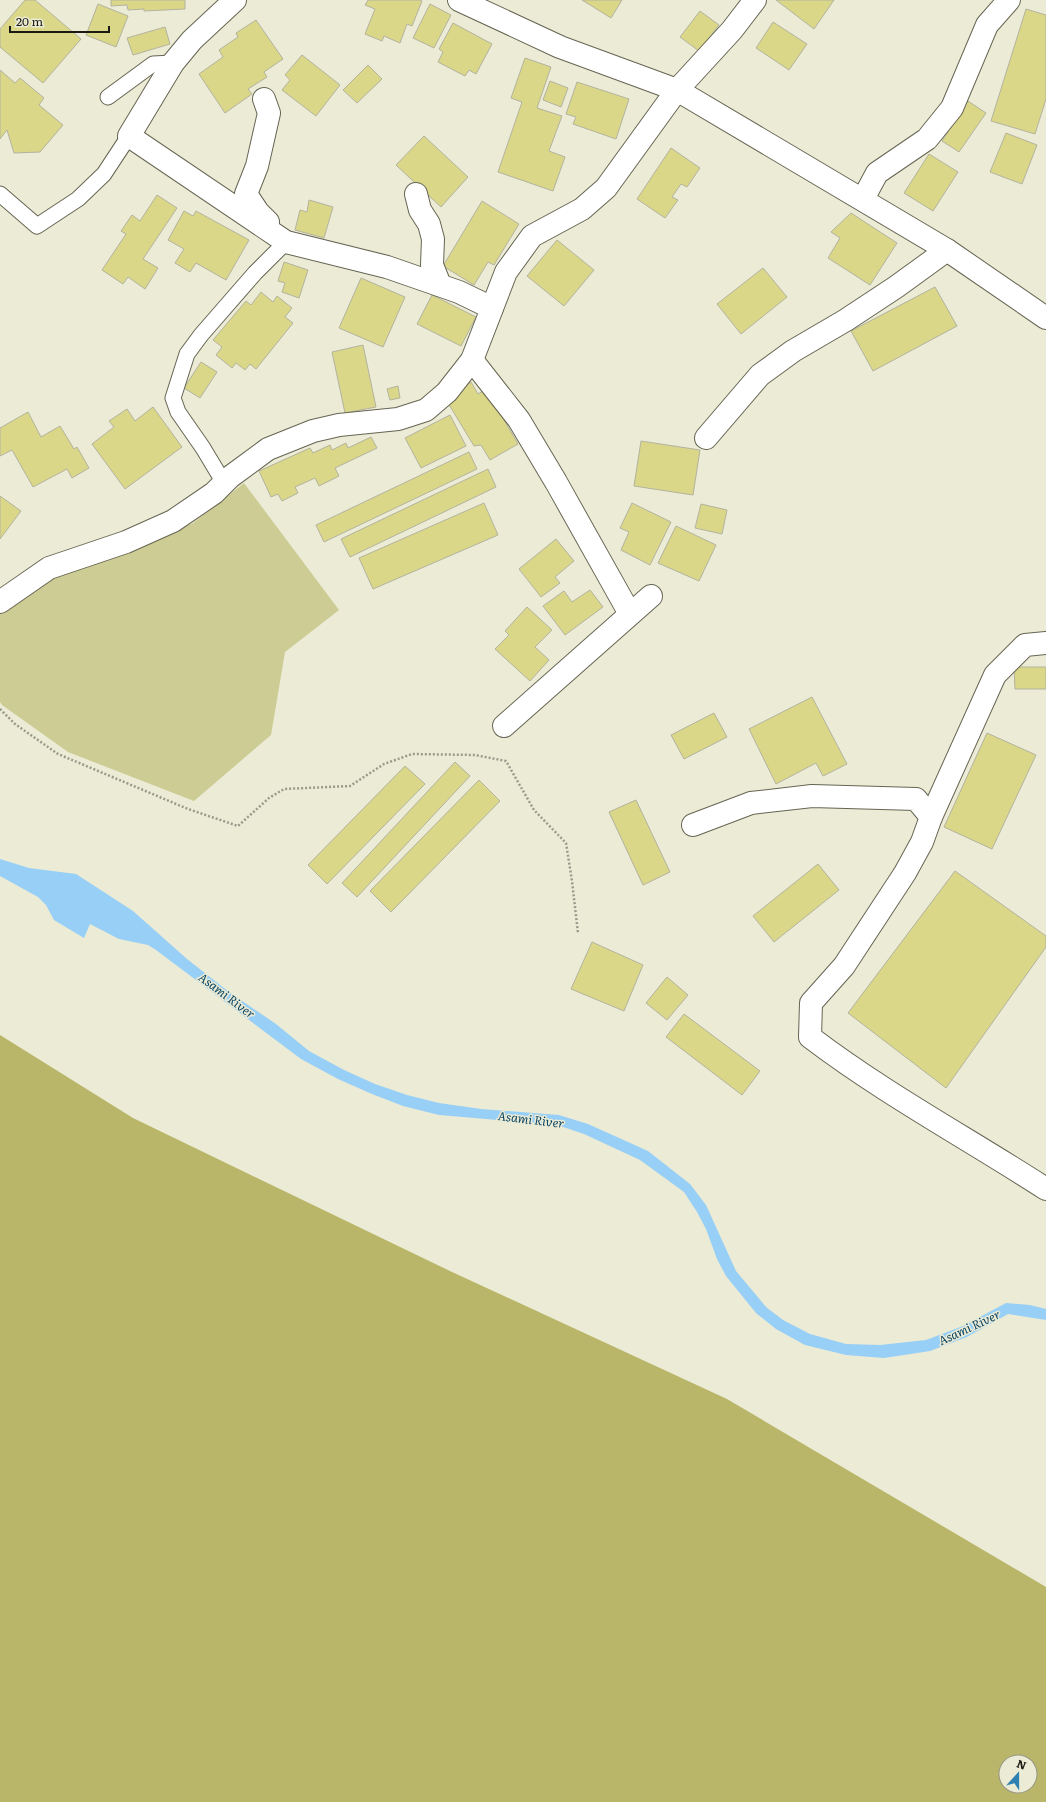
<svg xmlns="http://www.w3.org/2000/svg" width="1046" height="1802" viewBox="0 0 1046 1802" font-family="Literata,serif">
<rect width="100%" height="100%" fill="#ebebd6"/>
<polygon fill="#cdcc94" points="244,483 339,610 285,652 271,735 194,801 68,752 2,705 0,702 0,614 66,570 131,552 193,523"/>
<path fill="#b9b669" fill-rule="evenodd" d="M0,1035L133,1118L452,1272L727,1399L1046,1587V1802H0ZM1006,1762H1030V1786H1006Z"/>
<polygon fill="#97cff6" points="0,859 29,868 76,874 133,911 187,959 229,992 276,1024 309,1051 344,1070 375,1084 407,1095 439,1103 481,1109 559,1115 588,1124 648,1151 690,1184 706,1205 736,1271 766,1307 783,1320 810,1334 846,1344 880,1345 926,1340 963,1326 1006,1303 1030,1305 1046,1309 1046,1320 1008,1314 967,1337 930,1351 884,1358 846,1355 805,1345 776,1329 756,1313 726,1276 717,1259 706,1229 697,1212 684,1192 640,1160 584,1134 557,1125 439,1115 403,1106 372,1094 338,1079 301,1059 156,950 148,945 119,939 90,924 84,938 54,920 46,905 38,897 0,876"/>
<g fill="#dad789" stroke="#b3b39f">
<polygon points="25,0 35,0 81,39 43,83 0,47 0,29"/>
<polygon points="111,0 185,0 185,9 144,11 144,9 128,10 127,5 111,6"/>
<polygon points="368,0 420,0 422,1 412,26 407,24 400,43 384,36 382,41 365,34 375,9 365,5"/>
<polygon points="582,0 622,0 611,18"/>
<polygon points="776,0 834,0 814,29"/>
<polygon points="98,4 128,16 116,47 86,35"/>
<polygon points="430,4 451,15 434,48 413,38"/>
<polygon points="1026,9 1046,15 1046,99 1035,134 991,121"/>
<polygon points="700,11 719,25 699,51 680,37"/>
<polygon points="256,20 283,59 264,72 267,77 248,89 252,94 225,113 199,74 223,57 219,50 238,37 236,33"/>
<polygon points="773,22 807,44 789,70 756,48"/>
<polygon points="453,23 492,44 476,74 469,70 465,76 438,62 443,52 439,49"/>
<polygon points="165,27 170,44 133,55 127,38"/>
<polygon points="302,55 340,85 316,116 282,90 290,80 285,75"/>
<polygon points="525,58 551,67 537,108 562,116 549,151 565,157 553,191 498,172 522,102 511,98"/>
<polygon points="368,65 382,79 357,103 343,90"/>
<polygon points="0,70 15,83 20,78 44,98 39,105 63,125 40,152 14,153 7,130 0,139"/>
<polygon points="550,81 568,88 561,107 543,100"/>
<polygon points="577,82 629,99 616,139 573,124 576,117 566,114"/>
<polygon points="968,101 986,113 959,152 942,141"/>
<polygon points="1006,133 1037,145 1022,184 990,172"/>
<polygon points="424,136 468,177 441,207 396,165"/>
<polygon points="671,148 700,168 687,187 681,184 672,197 678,200 665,218 637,199"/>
<polygon points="929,154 958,172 933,211 904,193"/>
<polygon points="157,195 177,208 143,259 158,268 145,289 128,277 123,284 102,270 126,234 121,231 132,215 140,221"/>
<polygon points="309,200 333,207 324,238 295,230 300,210 307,212"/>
<polygon points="482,201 519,224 494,265 488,262 474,285 443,266"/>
<polygon points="184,211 193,216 196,211 249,240 226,280 196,263 190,272 175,263 184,249 168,240"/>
<polygon points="851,213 897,243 870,285 828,258 840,238 831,232"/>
<polygon points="557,240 594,270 564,306 527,276"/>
<polygon points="284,262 308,270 299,298 282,292 285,283 278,281"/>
<polygon points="763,268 787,297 741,334 717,304"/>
<polygon points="361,278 405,297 383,347 339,328"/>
<polygon points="935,287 957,326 873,371 851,331"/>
<polygon points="261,292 273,302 277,296 292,308 285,317 293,323 256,369 250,364 245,370 236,363 232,368 216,355 222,347 213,340 246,301 251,305"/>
<polygon points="432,295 476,317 461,346 417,324"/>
<polygon points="363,345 376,407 345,413 332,352"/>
<polygon points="201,362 217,372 200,398 184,388"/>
<polygon points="471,382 478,394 486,389 518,444 490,460 481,445 474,446 445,398"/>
<polygon points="398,386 400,398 390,400 387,389"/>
<polygon points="153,407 182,447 125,489 92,444 114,427 109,421 127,409 135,421"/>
<polygon points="28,412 41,437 60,426 74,449 77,447 89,468 72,478 67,469 33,487 12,450 0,456 0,428"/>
<polygon points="450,415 466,446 421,468 405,438"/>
<polygon points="371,437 377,448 335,468 339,476 319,486 315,478 295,487 298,493 282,501 278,494 271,497 259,471 310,448 313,453 330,445 332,450 346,443 348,448"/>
<polygon points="641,441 700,450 693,495 634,486"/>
<polygon points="469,452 477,469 324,542 316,525"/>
<polygon points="488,469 496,487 350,557 341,539"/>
<polygon points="0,496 21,511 0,539"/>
<polygon points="484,503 498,535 373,589 359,558"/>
<polygon points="632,503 671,522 650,565 621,550 629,532 620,528"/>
<polygon points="701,504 727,510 722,534 695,528"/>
<polygon points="676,526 716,545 699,581 658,563"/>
<polygon points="556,539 574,561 555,577 560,583 541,597 519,569"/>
<polygon points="590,590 603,607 565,635 543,606 564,591 572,602"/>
<polygon points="527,607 552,630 535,647 549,660 530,681 495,649 509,635 505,631"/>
<polygon points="1014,667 1046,667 1046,689 1015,689"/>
<polygon points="812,697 847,764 823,776 816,763 776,784 749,729"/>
<polygon points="714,713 727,737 684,759 671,735"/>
<polygon points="987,733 1036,755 992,849 944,827"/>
<polygon points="455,762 470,776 357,897 342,883"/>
<polygon points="405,766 425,784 327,884 308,865"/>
<polygon points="479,780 500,801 391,912 370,891"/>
<polygon points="636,800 670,872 643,885 609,812"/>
<polygon points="818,864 839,890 774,942 753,916"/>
<polygon points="955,871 1046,936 1046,947 946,1088 848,1013"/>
<polygon points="592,942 643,965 624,1011 571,989"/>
<polygon points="667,977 688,995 667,1020 646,1003"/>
<polygon points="684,1014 760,1071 742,1095 666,1037"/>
</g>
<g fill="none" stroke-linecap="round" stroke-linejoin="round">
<defs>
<g id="lane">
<polyline points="108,97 153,64 173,63"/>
<polyline points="0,194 37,226 78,199 104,174 129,136"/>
<polyline points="224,483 203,448 178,412 173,398 187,354 201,335 255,273 286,242"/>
</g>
<g id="street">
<polyline points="235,0 192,40 173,63 129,136 286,242 387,267 459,292 492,308"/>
<polyline points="459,0 560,47 677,90 947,250 1046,318"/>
<polyline points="264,99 269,113 257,166 246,194 258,212 268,222"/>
<polyline points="416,194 420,210 429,224 433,239 432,265 440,285"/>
<polyline points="863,199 877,173 927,139 952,108 987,25 1009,0"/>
<polyline points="472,360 519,420 556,482 630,614"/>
<polyline points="706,438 760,375 793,351 846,320 896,287 947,250"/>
<polyline points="0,602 49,568 126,542 173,521 214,493 230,477 268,449 313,431 339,425 398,419 426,410 447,392 472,360 506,272 532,236 582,209 606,188 677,90 732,30 755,0"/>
<polyline points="504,726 651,596"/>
<polyline points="931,817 995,675 1025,645 1046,643"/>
<path d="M693,825L751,803L812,796L916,799L931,817L922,842L905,873L844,966L811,1003L810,1037C885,1094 967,1138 1046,1189"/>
</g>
</defs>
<use href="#lane" stroke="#666553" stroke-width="17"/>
<use href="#street" stroke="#666553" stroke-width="24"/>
<polyline stroke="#9a9a8b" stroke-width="2.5" stroke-dasharray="2 2" stroke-linecap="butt" points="0,709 15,724 58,754 188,809 238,826 269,798 284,789 350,786 384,764 412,754 475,755 506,761 534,810 566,843 572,881 578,933"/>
<use href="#lane" stroke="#fff" stroke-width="15"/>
<use href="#street" stroke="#fff" stroke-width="22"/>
</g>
<g text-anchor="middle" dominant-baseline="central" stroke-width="3" stroke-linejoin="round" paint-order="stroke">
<g font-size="12" font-style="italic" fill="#023f5e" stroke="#ebebd6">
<text transform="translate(227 995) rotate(37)">Asami River</text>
<text transform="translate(531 1119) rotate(7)">Asami River</text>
<text transform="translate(969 1327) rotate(-25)">Asami River</text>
</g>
</g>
<g transform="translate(1018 1774) rotate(21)"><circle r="19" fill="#ebebd6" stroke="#979788"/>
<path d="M0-3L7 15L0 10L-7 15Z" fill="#2f81b2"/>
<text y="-6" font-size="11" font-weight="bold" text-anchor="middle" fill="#1a1a13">N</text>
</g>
<path d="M10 26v6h99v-6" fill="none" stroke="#1a1a13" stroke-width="2"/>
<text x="16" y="26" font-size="12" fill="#1a1a13" stroke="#ebebd6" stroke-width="3" paint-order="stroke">20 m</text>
</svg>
